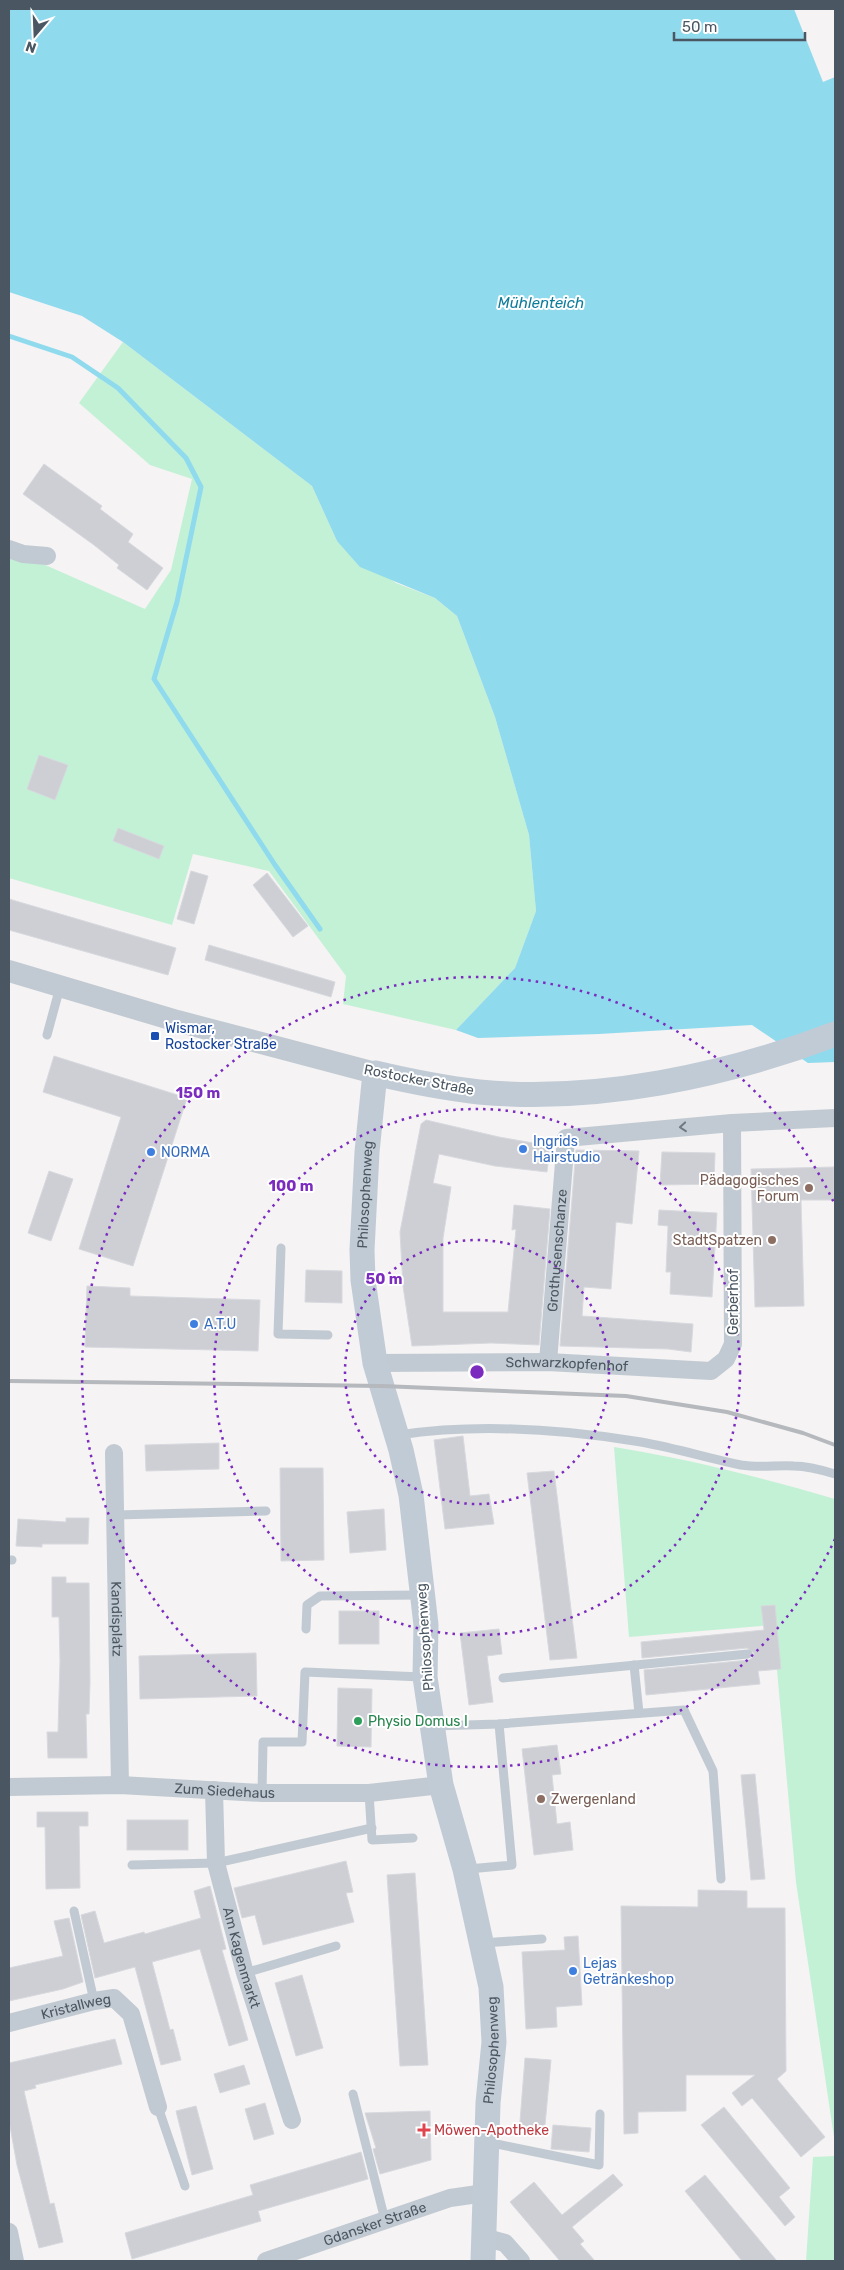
<svg xmlns="http://www.w3.org/2000/svg" width="844" height="2270" viewBox="0 0 844 2270" font-family="Rubik,sans-serif">
<rect width="100%" height="100%" fill="#f5f3f3"/>
<g fill="#c3f1d5">
<polygon points="123,342 312,486 337,541 396,583 435,598 457,616 495,717 529,835 536,911 515,968 456,1030 343,1004 346,976 269,871 193,854 172,925 9,878 9,549 145,609 171,570 192,479 150,465 79,403"/>
<path d="M614,1447C690,1459 762,1478 835,1499V2144L796,1882L773,1625L629,1637Z"/>
<polygon points="835,2156 835,2261 806,2261 813,2157"/>
</g>
<polygon fill="#90daee" points="9,9 794,9 823,82 835,77 835,1062 808,1063 752,1025 599,1034 478,1038 456,1030 515,968 536,911 529,835 495,717 457,616 435,598 360,567 337,541 312,486 123,342 82,316 9,292"/>
<g fill="none" stroke-linecap="round" stroke-linejoin="round">
<polyline stroke="#90daee" stroke-width="5" points="9,336 72,357 118,388 186,458 201,487 177,602 154,679 275,865 320,929"/>
</g>
<g fill="#cdcfd5" stroke="#d7d9de">
<polygon points="44,464 102,506 100,509 133,534 128,542 163,568 147,590 117,568 119,565 94,545 23,494"/>
<polygon points="39,755 68,765 55,800 27,789"/>
<polygon points="118,828 164,846 159,859 113,841"/>
<polygon points="191,871 208,876 194,924 177,919"/>
<polygon points="267,873 308,926 293,937 253,885"/>
<polygon points="9,899 176,948 168,975 9,930"/>
<polygon points="209,945 335,982 331,997 205,960"/>
<polygon points="54,1056 187,1098 133,1266 79,1249 121,1117 43,1092"/>
<polygon points="426,1120 499,1137 550,1146 547,1172 495,1166 439,1154 433,1183 451,1187 443,1238 443,1312 508,1312 516,1229 512,1230 514,1205 550,1209 539,1345 491,1343 412,1346 403,1286 400,1232 421,1124"/>
<polygon points="576,1150 639,1151 632,1224 616,1222 611,1289 584,1287 582,1316 693,1324 691,1352 668,1349 560,1346"/>
<polygon points="662,1152 715,1153 714,1184 660,1185"/>
<polygon points="834,1167 834,1200 801,1200 804,1306 755,1307 751,1169"/>
<polygon points="49,1171 73,1179 51,1241 28,1233"/>
<polygon points="659,1210 717,1213 712,1297 670,1294 671,1272 666,1272 668,1226 658,1225"/>
<polygon points="306,1270 342,1271 342,1303 305,1302"/>
<polygon points="87,1286 130,1288 130,1296 260,1300 258,1351 85,1347"/>
<polygon points="463,1436 470,1496 489,1494 494,1524 445,1529 434,1440"/>
<polygon points="219,1443 219,1469 146,1471 145,1445"/>
<polygon points="280,1468 323,1468 324,1560 281,1561"/>
<polygon points="554,1471 577,1658 550,1660 527,1473"/>
<polygon points="384,1509 386,1550 350,1553 347,1512"/>
<polygon points="66,1518 89,1518 88,1544 42,1544 42,1547 16,1546 18,1519 66,1522"/>
<polygon points="52,1577 66,1577 66,1583 89,1583 90,1683 89,1714 86,1714 87,1758 48,1758 47,1732 58,1732 60,1661 59,1617 52,1617"/>
<polygon points="775,1605 781,1669 758,1671 760,1684 646,1695 644,1670 749,1660 753,1657 754,1653 747,1648 642,1658 641,1642 764,1630 761,1606"/>
<rect x="339" y="1611" width="40" height="33"/>
<polygon points="499,1629 502,1654 487,1656 493,1702 469,1705 460,1633"/>
<polygon points="256,1653 257,1696 140,1699 139,1656"/>
<polygon points="338,1688 372,1689 371,1747 337,1746"/>
<polygon points="557,1745 561,1774 552,1775 557,1824 570,1822 573,1850 534,1855 522,1749"/>
<polygon points="755,1774 765,1879 751,1880 741,1775"/>
<polygon points="37,1812 88,1812 88,1826 79,1826 80,1888 46,1889 45,1827 37,1827"/>
<rect x="127" y="1820" width="61" height="30"/>
<polygon points="346,1861 353,1892 346,1893 354,1922 263,1945 255,1915 242,1918 234,1888"/>
<polygon points="415,1873 428,2065 400,2066 387,1875"/>
<polygon points="210,1886 226,1949 222,1950 248,2040 229,2046 200,1949 152,1962 170,2030 173,2029 181,2060 161,2065 135,1967 95,1978 81,1915 95,1911 104,1943 144,1932 145,1934 201,1918 194,1891"/>
<polygon points="698,1890 747,1891 747,1908 785,1908 786,2071 777,2079 825,2137 801,2157 752,2098 742,2106 732,2093 755,2075 686,2075 686,2111 638,2112 638,2133 624,2134 621,1906 698,1907"/>
<polygon points="69,1918 83,1982 63,1989 9,2001 9,1968 63,1956 54,1921"/>
<polygon points="578,1936 582,2005 556,2007 557,2027 526,2029 522,1952 565,1950 564,1937"/>
<polygon points="302,1975 323,2048 296,2056 275,1983"/>
<polygon points="115,2039 122,2064 35,2085 36,2088 24,2091 50,2204 54,2203 63,2242 39,2248 17,2165 9,2121 9,2063"/>
<polygon points="525,2058 551,2060 544,2136 519,2134"/>
<polygon points="244,2065 250,2084 220,2093 214,2074"/>
<polygon points="265,2103 274,2134 254,2140 245,2109"/>
<polygon points="196,2106 213,2169 192,2175 176,2111"/>
<polygon points="724,2107 790,2188 779,2197 795,2217 785,2226 701,2125"/>
<polygon points="430,2111 431,2160 380,2174 373,2149 376,2148 365,2113"/>
<polygon points="553,2125 591,2128 589,2152 551,2149"/>
<polygon points="361,2152 368,2179 258,2211 261,2221 132,2259 125,2233 253,2195 250,2185"/>
<polygon points="613,2174 623,2185 572,2227 584,2241 580,2244 595,2261 560,2261 510,2202 534,2182 562,2215"/>
<polygon points="705,2175 777,2261 742,2261 685,2191"/>
</g>
<g fill="none" stroke-linecap="round" stroke-linejoin="round">
<g stroke="#c1cad2" stroke-width="9">
<polyline points="47,1035 60,987"/>
<polyline points="281,1248 278,1334 328,1335"/>
<path d="M399,1435C479,1423 562,1429 641,1442C675,1448 708,1458 741,1465C759,1468 777,1465 794,1466C808,1466 822,1470 835,1474"/>
<polyline points="116,1515 266,1511"/>
<polyline points="9,1560 12,1560"/>
<polyline points="306,1629 307,1605 320,1596 420,1595"/>
<polyline points="634,1665 639,1713"/>
<polyline points="503,1678 748,1654"/>
<polyline points="433,1726 499,1724 684,1710 713,1771 721,1879"/>
<polyline points="262,1793 263,1742 302,1742 305,1672 422,1677"/>
<polyline points="369,1793 372,1840 413,1838"/>
<polyline points="132,1865 216,1863 372,1828"/>
<polyline points="468,1869 512,1865 499,1724"/>
<polyline points="74,1911 94,2001"/>
<polyline points="482,1943 542,1939"/>
<polyline points="245,1973 336,1946"/>
<polyline points="353,2094 385,2220"/>
<polyline points="158,2107 185,2186"/>
<polyline points="487,2142 599,2165 600,2114"/>
</g>
<g stroke="#c1cad2" stroke-width="18">
<polyline points="9,549 23,554 47,556"/>
<path id="s1" d="M548,1362L566,1138L732,1123L835,1118"/>
<path id="s2" d="M375,1363L548,1362L711,1371L726,1359L733,1344L732,1123"/>
<path id="s3" d="M114,1453L120,1785"/>
<path id="s4" d="M9,1787L120,1785L262,1793H369L441,1785"/>
<path id="s5" d="M214,1790L216,1863L245,1973L292,2120"/>
<path id="s6" d="M9,2023L94,2001L114,1998L131,2014L158,2107"/>
<polyline points="9,2232 15,2261"/>
<polyline points="483,2237 505,2243 521,2261"/>
<path id="s7" d="M266,2261L450,2198L485,2193"/>
</g>
<polyline stroke="#c1cad2" stroke-width="22" points="9,971 177,1021 375,1073"/>
<path stroke="#c1cbd6" stroke-width="25" id="s8" d="M483,2261L488,2103L494,2042L491,1987L465,1869L441,1785L425,1677L426,1625L411,1495L401,1450L375,1363L363,1280L362,1250L367,1152L375,1073C409,1081 444,1088 479,1092C597,1103 725,1076 835,1034"/>
<polyline stroke="#b5b8bd" stroke-width="4" points="9,1381 382,1386 626,1396 727,1412 803,1433 835,1445"/>
</g>
<defs><path id="oneway-chevron" d="M-2-3.5L2.5 0L-2 3.5" fill="none" stroke-width="1.6" stroke-linecap="round" stroke-linejoin="round" transform="scale(1.25)"/></defs>
<use stroke="#6e7983" href="#oneway-chevron" transform="translate(683 1127) rotate(175)"/>
<g fill="none" stroke="#7b2cbf" stroke-width="2.5" stroke-dasharray="2.5 5">
<circle cx="477" cy="1372" r="132"/>
<circle cx="477" cy="1372" r="263"/>
<path d="M835 1539A395 395 0 1 1 835 1205"/>
</g>
<rect fill="#1a4fb4" stroke="#fff" stroke-width="2" x="150" y="1031" width="10" height="10" rx="2.5"/>
<g fill="#3f7fe0" stroke="#fff" stroke-width="2">
<circle cx="523" cy="1149" r="5"/>
<circle cx="151" cy="1152" r="5"/>
<circle cx="194" cy="1324" r="5"/>
<circle cx="573" cy="1971" r="5"/>
</g>
<g fill="#8d6e63" stroke="#fff" stroke-width="2">
<circle cx="809" cy="1188" r="5"/>
<circle cx="772" cy="1240" r="5"/>
<circle cx="541" cy="1799" r="5"/>
</g>
<circle fill="#2e9e5b" stroke="#fff" stroke-width="2" cx="358" cy="1721" r="5"/>
<path fill="#e0444e" stroke="#fff" stroke-width="2" d="M421.5 2122.5h5v5h5v5h-5v5h-5v-5h-5v-5h5z"/>
<g text-anchor="middle" dominant-baseline="central" stroke-width="4" stroke-linejoin="round" paint-order="stroke">
<g font-size="14" fill="#164399" stroke="#fff" text-anchor="start">
<text x="165" y="1028">Wismar,<tspan x="165" dy="16">Rostocker Straße</tspan></text>
</g>
<g font-size="14" fill="#4a5661" stroke="#fff">
<text transform="translate(419 1080) rotate(11)">Rostocker Straße</text>
<text stroke="none"><textPath href="#s8" startOffset="1081">Philosophenweg</textPath></text>
<text stroke="none"><textPath href="#s1" startOffset="112">Grothusenschanze</textPath></text>
<text transform="translate(733 1302) rotate(-90)">Gerberhof</text>
<text stroke="none"><textPath href="#s2" startOffset="192">Schwarzkopfenhof</textPath></text>
<text stroke="none"><textPath href="#s3" startOffset="166">Kandisplatz</textPath></text>
<text transform="translate(425 1637) rotate(-94)">Philosophenweg</text>
<text stroke="none"><textPath href="#s4" startOffset="216">Zum Siedehaus</textPath></text>
<text stroke="none"><textPath href="#s5" startOffset="171">Am Kagenmarkt</textPath></text>
<text stroke="none"><textPath href="#s6" startOffset="69">Kristallweg</textPath></text>
<text stroke="none"><textPath href="#s8" startOffset="211">Philosophenweg</textPath></text>
<text stroke="none"><textPath href="#s7" startOffset="115">Gdansker Straße</textPath></text>
</g>
<g font-size="14" fill="#366cbe" stroke="#fff" text-anchor="start">
<text x="533" y="1141">Ingrids<tspan x="533" dy="16">Hairstudio</tspan></text>
<text x="161" y="1152">NORMA</text>
<text x="204" y="1324">A.T.U</text>
<text x="583" y="1963">Lejas<tspan x="583" dy="16">Getränkeshop</tspan></text>
</g>
<g font-size="14" fill="#785e54" stroke="#fff" text-anchor="end">
<text x="799" y="1180">Pädagogisches<tspan x="799" dy="16">Forum</tspan></text>
<text x="762" y="1240">StadtSpatzen</text>
<text x="551" y="1799" text-anchor="start">Zwergenland</text>
</g>
<g font-size="14" fill="#27864d" stroke="#fff" text-anchor="start">
<text x="368" y="1721">Physio Domus I</text>
</g>
<g font-size="14" fill="#be3a42" stroke="#fff" text-anchor="start">
<text x="434" y="2130">Möwen-Apotheke</text>
</g>
<g font-size="15" font-style="italic" fill="#0c7c9b" stroke="#fff">
<text x="541" y="303">Mühlenteich</text>
</g>
</g>
<circle cx="477" cy="1372" r="8" fill="#7b2cbf" stroke="#fff" stroke-width="2.5"/>
<g font-size="15" text-anchor="middle" font-weight="bold" fill="#7b2cbf" stroke="#fff" stroke-width="4" stroke-linejoin="round" paint-order="stroke">
<text x="198" y="1098">150 m</text>
<text x="291" y="1191">100 m</text>
<text x="384" y="1284">50 m</text>
</g>
<rect width="844" height="2270" fill="none" stroke="#4a5661" stroke-width="20"/>
<g transform="translate(35 35) rotate(199)" stroke="#ffffff" stroke-width="4" paint-order="stroke">
<path d="M0-4L9 19L0 12L-9 19Z" fill="#4a5661"/>
<text y="-8" font-size="14" font-weight="bold" text-anchor="middle" fill="#4a5661">N</text>
</g>
<path d="M674 32v8h131v-8" fill="none" stroke="#4a5661" stroke-width="2.5"/>
<text x="682" y="32" font-size="15" fill="#4a5661" stroke="#ffffff" stroke-width="4" paint-order="stroke">50 m</text>
</svg>
